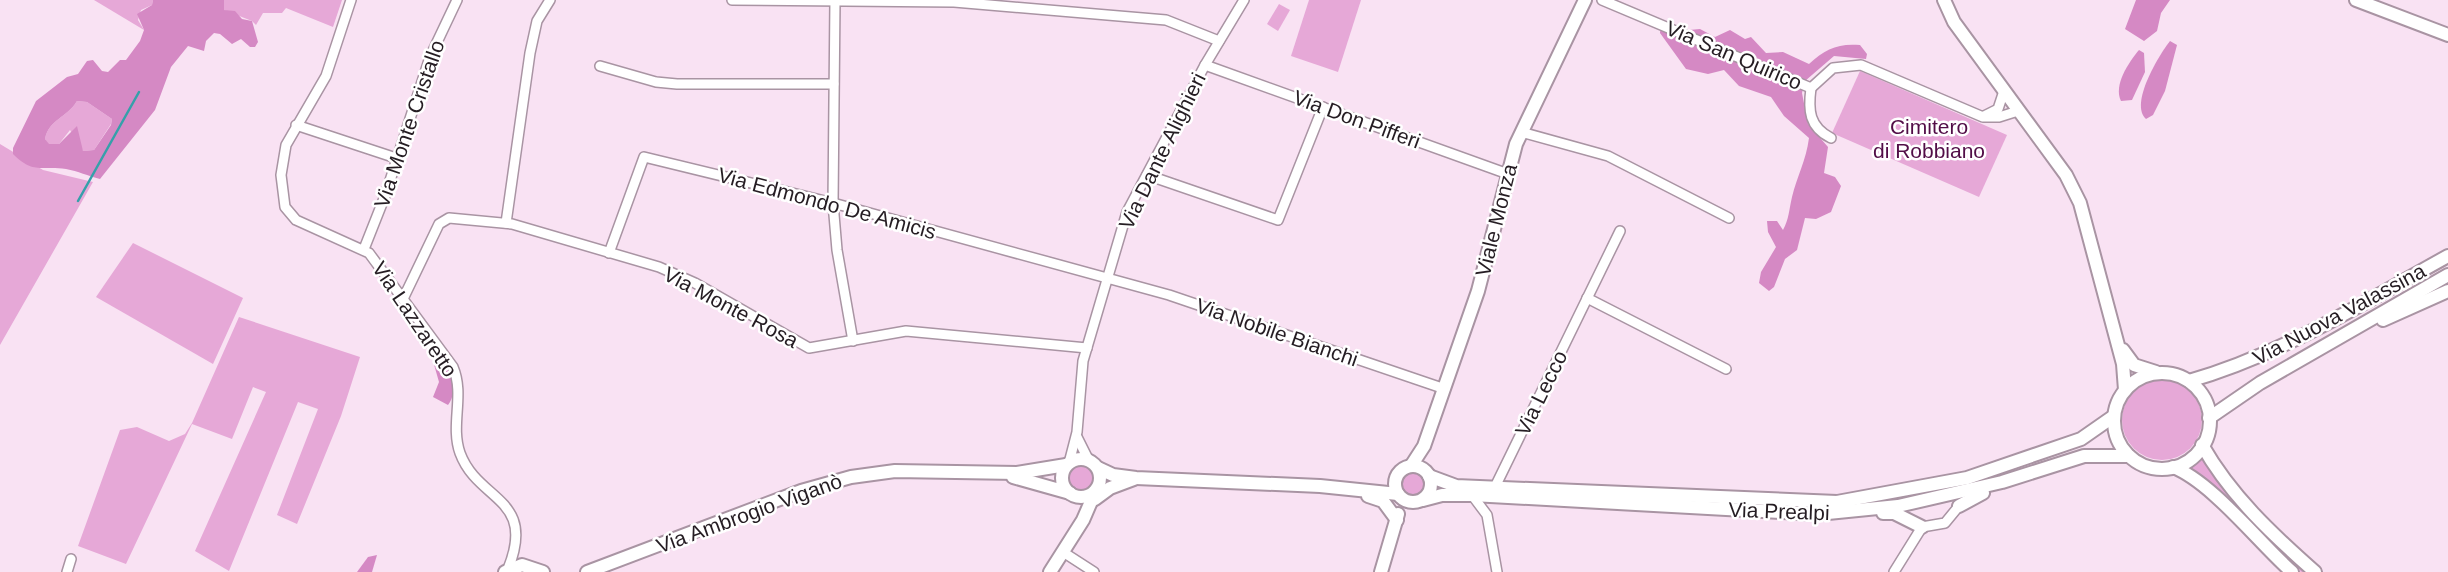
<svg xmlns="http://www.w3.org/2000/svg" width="2448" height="572" viewBox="0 0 2448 572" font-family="Helvetica,sans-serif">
<rect width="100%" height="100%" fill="#f9e2f3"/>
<g fill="#e6a8d7">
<polygon points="94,0 153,0 152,5 141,10 138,20 144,30"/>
<polygon points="224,0 342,0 333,27 286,8 282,13 263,13 256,25 252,21 224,10"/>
<polygon points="1309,0 1361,0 1338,72 1291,56"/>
<polygon points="1279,4 1290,10 1278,31 1267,24"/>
<polygon points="1860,71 2007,135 1979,197 1832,133"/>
<path d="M77,101L87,102L112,119L111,124L94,150L83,151L70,130L59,144H48L45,139C49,119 67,118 77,101Z"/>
<polygon points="0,144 43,170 93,182 0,345"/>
<polygon points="133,243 243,298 213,364 96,297"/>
<polygon points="239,317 360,357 341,416 297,524 277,515 318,409 298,402 229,571 195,551 266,392 253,387 232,439 192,424 126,564 78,546 120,430 137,427 169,441 185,434 192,423"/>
<circle cx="2162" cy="420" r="40"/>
<polygon points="2199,455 2227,495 2310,572 2301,572 2187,466"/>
<circle cx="1081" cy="478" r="14"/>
<circle cx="1414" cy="484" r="15"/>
</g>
<g fill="#d589c4" fill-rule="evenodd">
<path d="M153,0H224V10L235,11L242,19L252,21L258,42L255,47H250L241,39L232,44L220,34L214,33L206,41L204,51L188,46L171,67L155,110L100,179C88,176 78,171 66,169C42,165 34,175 13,154V148L36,101L67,77L78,74L87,61L93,60L102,71L108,72L120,60H126L140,41L144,30L137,14L152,5ZM77,101L87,102L112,119L111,125L94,150L83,151L77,126L59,144H49L45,139C49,119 67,118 77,101Z"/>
<polygon points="2136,0 2170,0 2161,13 2157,31 2144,41 2125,29"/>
<path d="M1661,22H1667L1678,31L1700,29L1715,37L1730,30L1745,39L1751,37L1766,53L1783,52L1809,64C1825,49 1838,43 1860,45L1867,54L1866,59L1834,56L1805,81L1802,93L1808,124L1828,147L1824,173L1835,177L1841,186L1831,212L1816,219L1805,218L1797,250L1785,259L1774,287L1769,291L1759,283L1761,272L1776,247L1768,232L1767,221H1777L1783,230C1789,219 1789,210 1792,197C1797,176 1806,161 1809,138L1784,116L1771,97L1739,86L1724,70L1708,74L1686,69L1660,33Z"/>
<path d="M2170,41L2177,45L2165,91L2153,115L2146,119C2129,104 2159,55 2170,41Z"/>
<path d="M2139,50L2144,53L2145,72L2132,100L2121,101C2113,85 2129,62 2139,50Z"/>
<path d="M434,356H440C448,370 460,390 448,405L433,397L439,382L433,361Z"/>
<polygon points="377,555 372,572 357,572 368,557"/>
</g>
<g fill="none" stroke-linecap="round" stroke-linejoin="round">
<polyline stroke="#35a0aa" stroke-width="2.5" points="78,201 139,92"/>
<defs>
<g id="street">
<path d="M351,0L326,76L286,145L281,175L285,207L296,220L369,253L453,367C465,395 450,425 460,453C478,502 537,497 508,569"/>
<polyline points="732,0 954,2 1166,20 1219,41"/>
<polyline points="835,0 833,203 837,250 853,341"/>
<polyline points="1602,0 1811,88"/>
<polyline points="1205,65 1508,174"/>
<polyline points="600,66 656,82 677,84 834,84"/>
<polyline points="1811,88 1833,68 1861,65 1983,117 1999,117 2018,111"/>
<path d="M1811,88C1808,110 1809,127 1831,138"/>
<polyline points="1984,116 1998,109 2004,91"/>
<polyline points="296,125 396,158"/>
<polyline points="1521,132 1608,156 1729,218"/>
<polyline points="1147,175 1278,220 1323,107"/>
<polyline points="506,223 530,53 537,21 550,0"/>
<polyline points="364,249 385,196 430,57 457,0"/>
<polyline points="609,253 644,157 833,203 1169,295 1445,389"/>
<polyline points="1587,298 1726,369"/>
<polyline points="403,299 439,224 449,218 512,224 659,267 695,283 809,348 906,331 1087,348"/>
<polyline points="1077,437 1088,459"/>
<polyline points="1069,463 1077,432 1083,361 1127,212 1205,65 1244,0"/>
<polyline points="1495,487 1620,231"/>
<polyline points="1472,495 1487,515 1497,572"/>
<polyline points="1063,552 1094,572"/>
<polyline points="67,572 71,559"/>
<polyline points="1894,572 1922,527 1945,523 1959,506"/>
</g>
<g id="secondary">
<polyline points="1944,0 1954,22 2066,175 2080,203 2123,364 2125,390"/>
<polyline points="2356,0 2448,35"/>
<polyline points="2383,320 2448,291"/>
<polyline points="2123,350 2134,365 2156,372"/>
<circle cx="2162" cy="421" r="48"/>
<path d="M2189,381C2283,354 2363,303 2448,256"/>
<polyline points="2209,418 2260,383 2448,275"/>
<path d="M2202,445C2231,496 2272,534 2315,572"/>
<circle cx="1081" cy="478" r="19"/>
<circle cx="1413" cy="484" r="18"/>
<polyline points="1411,466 1424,446 1478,291 1516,144 1585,0"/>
<path d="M2173,467C2212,482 2259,543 2292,572"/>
<polyline points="1098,468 1113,475 1136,478 1320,486 1398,494"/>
<polyline points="1429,476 1456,486 1837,502 1967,478 2081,439 2114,416"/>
<polyline points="1013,477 1070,493"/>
<polyline points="1368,496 1383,501 1397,520"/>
<polyline points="1095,499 1110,488 1134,479"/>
<polyline points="1423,500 1442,495 1472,495 1818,514 1898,506 2002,482 2084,456 2129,456"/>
<polyline points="1959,506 1983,493"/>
<polyline points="1883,513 1894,513 1922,527"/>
<polyline points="505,572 522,565 543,572"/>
<polyline points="587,572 801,491 851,477 895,471 1017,473 1066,465"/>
<polyline points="1050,572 1083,520 1096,490"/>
<polyline points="1381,572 1398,514"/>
</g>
</defs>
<use href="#street" stroke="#a994a3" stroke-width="12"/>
<use href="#secondary" stroke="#a994a3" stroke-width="16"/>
<use href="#street" stroke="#fff" stroke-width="9"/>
<use href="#secondary" stroke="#fff" stroke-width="12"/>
</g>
<g text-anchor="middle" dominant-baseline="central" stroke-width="5" stroke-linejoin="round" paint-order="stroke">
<g font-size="21" fill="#251d23" stroke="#fff">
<text transform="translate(1734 55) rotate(23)">Via San Quirico</text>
<text transform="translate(1357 119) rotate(20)">Via Don Pifferi</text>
<text transform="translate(409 124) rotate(-71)">Via Monte Cristallo</text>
<text transform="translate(1162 151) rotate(-64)">Via Dante Alighieri</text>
<text transform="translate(827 203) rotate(15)">Via Edmondo De Amicis</text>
<text transform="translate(1496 220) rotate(-76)">Viale Monza</text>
<text transform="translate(731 307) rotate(28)">Via Monte Rosa</text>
<text transform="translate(2339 314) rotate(-28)">Via Nuova Valassina</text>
<text transform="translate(415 319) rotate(56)">Via Lazzaretto</text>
<text transform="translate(1277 332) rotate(19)">Via Nobile Bianchi</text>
<text transform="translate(1541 393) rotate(-64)">Via Lecco</text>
<text transform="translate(1779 511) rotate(2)">Via Prealpi</text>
<text transform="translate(749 513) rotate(-20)">Via Ambrogio Viganò</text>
</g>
<g font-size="21" fill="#520d47" stroke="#fff">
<text x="1929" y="126">Cimitero<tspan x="1929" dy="24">di Robbiano</tspan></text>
</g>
</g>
</svg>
